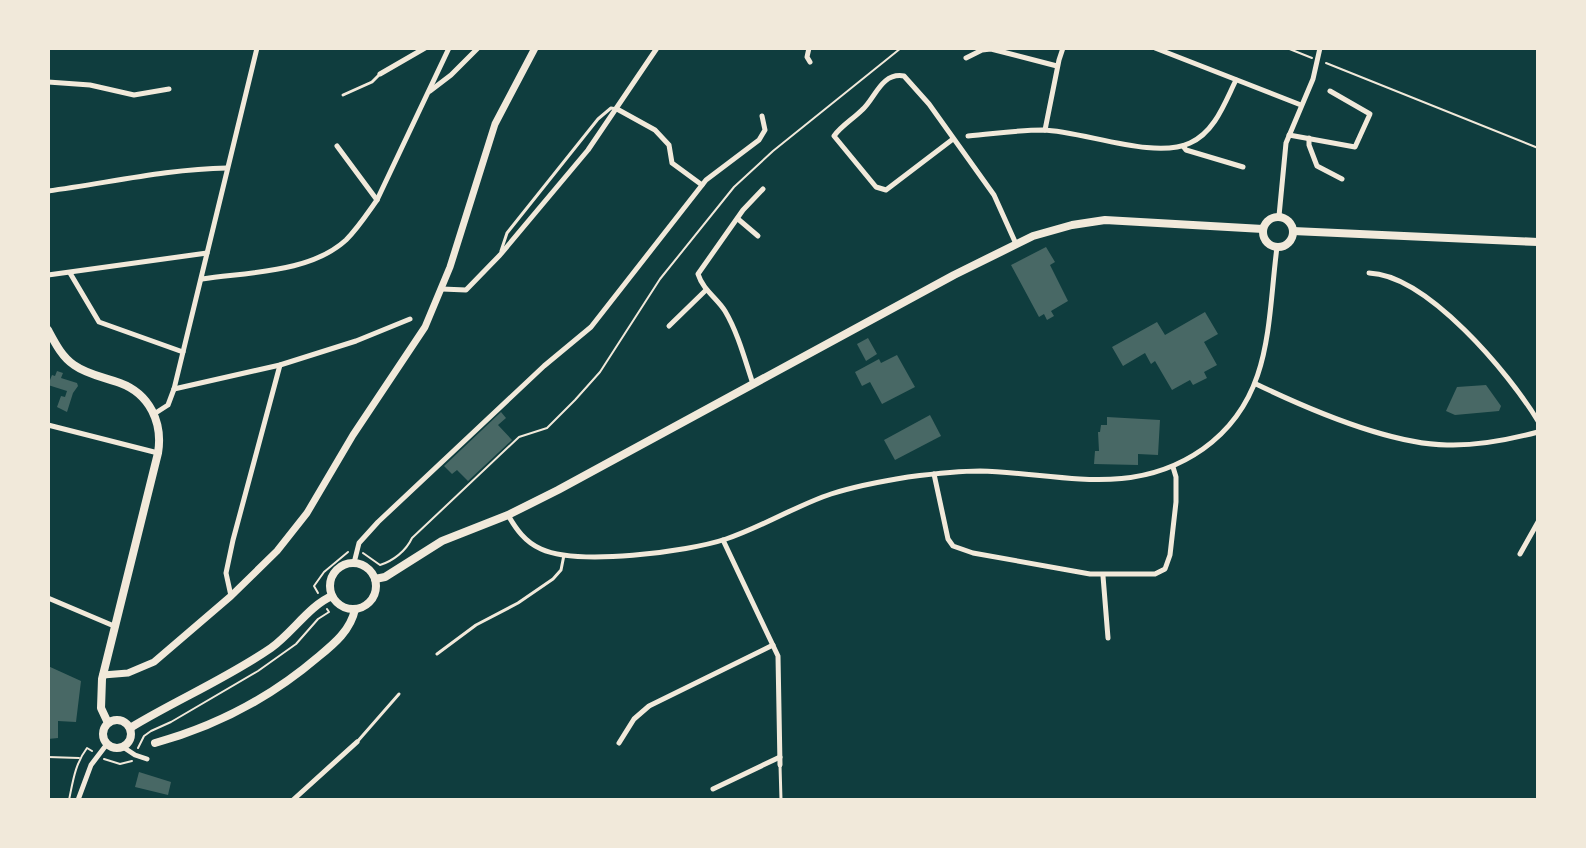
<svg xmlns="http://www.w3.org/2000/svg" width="1586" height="848" viewBox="0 0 1586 848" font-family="'Source Sans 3',sans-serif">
<rect width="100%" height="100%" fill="#0f3d3e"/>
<g fill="#486865">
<polygon points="1046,247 1055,262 1050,265 1068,301 1051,311 1054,316 1047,320 1044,314 1039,317 1011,265"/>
<polygon points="1205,312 1218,334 1204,342 1217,365 1204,372 1207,378 1193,385 1190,380 1172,390 1155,361 1151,364 1145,353 1123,366 1112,347 1157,322 1165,335"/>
<polygon points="868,338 877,354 866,361 857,344"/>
<polygon points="897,355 915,387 882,404 870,382 862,386 855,372 879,359 881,363"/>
<polygon points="57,371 63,373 61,378 77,383 78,386 73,393 67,412 57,407 61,396 65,397 67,391 48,385 52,375 55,376"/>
<polygon points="1486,385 1501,406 1499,411 1455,415 1446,411 1457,387"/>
<polygon points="501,412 506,418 498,425 512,440 468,481 457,470 452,474 444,466"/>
<polygon points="930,415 941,436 895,460 884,440"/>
<polygon points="1107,417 1160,420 1158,455 1138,454 1138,465 1094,464 1095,451 1099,451 1098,432 1100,432 1101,425 1107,425"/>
<polygon points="48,666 81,681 76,722 58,721 58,738 48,739"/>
<polygon points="139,772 171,782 168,795 135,787"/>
</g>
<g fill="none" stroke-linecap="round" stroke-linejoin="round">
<g stroke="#f1e9da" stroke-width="2">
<polyline points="1287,48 1312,58"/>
<polyline points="1326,63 1538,148"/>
<path d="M363,553L380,565C393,561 406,551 412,538L519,437L547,428L575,400L600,372L660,279L734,187L773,151L901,48"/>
<polyline points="318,593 314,586 324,572 348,552"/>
<polyline points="138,748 144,736 151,731 171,722 258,671 296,644 318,619 329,612 327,609"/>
<polyline points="48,757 79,758"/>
<polyline points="104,759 120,764 132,761"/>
<path d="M69,800C73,781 75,764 87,748L92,751"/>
</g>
<g stroke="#f1e9da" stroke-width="3">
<polyline points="343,95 372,82 380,74"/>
<polyline points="501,251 507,233 598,119 611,108 617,109"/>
<polyline points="437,654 476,625 518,603 553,579 561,570 564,555"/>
<polyline points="357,742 399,694"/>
<polyline points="780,765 781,800"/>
</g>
<g stroke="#f1e9da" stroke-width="5">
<polyline points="809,48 807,57 810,62"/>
<polyline points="1155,48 1301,105"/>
<polyline points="966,58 982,50 991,49 1057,66"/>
<polyline points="380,74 425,48"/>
<polyline points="48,82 90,85 134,95 169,89"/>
<polyline points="430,91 451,75 478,48"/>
<polyline points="617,109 655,130 669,145 672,163 702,185"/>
<polyline points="1045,130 1059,60 1063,48"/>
<polyline points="1289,135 1355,147 1370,114 1330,91"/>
<path d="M968,136C993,134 1018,130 1043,130C1083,131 1154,160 1190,143C1215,132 1225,102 1236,80"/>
<polyline points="1309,138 1309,145 1317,166 1342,179"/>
<path d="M953,139L886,190L876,187L834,136C841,126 853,119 862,110C875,99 881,72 904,76L929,104L994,195L1016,244"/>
<polyline points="337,146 377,200"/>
<polyline points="1183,146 1186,150 1243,167"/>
<path d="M48,191C108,183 167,169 227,168"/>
<polyline points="1279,216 1286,143 1313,79 1320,48"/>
<polyline points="738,219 758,236"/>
<polyline points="70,273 99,322 183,352"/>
<path d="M1369,273C1427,275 1509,373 1538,421"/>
<polyline points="48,275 207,253"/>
<path d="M202,279C248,272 310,273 346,240C358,228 367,214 377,200L449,48"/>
<polyline points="442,289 466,290 500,255 588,150 657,48"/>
<polyline points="669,326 706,290"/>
<path d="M753,384C745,360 738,333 725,311C717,298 703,290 698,274L743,210L763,189"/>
<path d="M1256,384C1308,409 1389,444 1447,445C1478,446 1508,440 1538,432"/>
<polyline points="174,389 280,365 356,341 410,319"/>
<polyline points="154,414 168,405 174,389 257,48"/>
<polyline points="48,425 158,453"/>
<polyline points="934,474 948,539 953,546 973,553 1090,574 1155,574 1165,569 1170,555 1176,502 1176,477 1173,467"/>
<path d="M508,515C516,529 525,542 541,549C578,566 687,552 726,539C762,527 795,506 831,494C856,486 883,481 908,477C932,474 956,471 980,471C1059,473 1132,499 1203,449C1273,399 1267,324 1277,247"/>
<polyline points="723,540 778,656 780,765"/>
<polyline points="1520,554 1538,522"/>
<polyline points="354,563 359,543 378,522 544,366 591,327 706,180 759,140 765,130 762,116"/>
<polyline points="1103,576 1108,638"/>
<polyline points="231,596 226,573 233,540 280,365"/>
<polyline points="48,598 114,626"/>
<polyline points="619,743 634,719 649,706 773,645"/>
<polyline points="123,747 135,755 147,759"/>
<polyline points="713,789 780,757"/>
<polyline points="78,800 91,765 107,744"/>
<polyline points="293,800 357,742"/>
</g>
<polyline stroke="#f1e9da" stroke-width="7" points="103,675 128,673 154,662 231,596 277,551 307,513 353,435 425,327 450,267 495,124 535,48"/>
<g stroke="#f1e9da" stroke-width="8">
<path d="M48,330C55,343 62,357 74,365C88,375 104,377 120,383C150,394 163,423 158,453L102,679L101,708L108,723"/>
<circle cx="117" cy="734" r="14"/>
<path d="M130,728C176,700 226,679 271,648C292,633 310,605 332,596"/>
</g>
<g stroke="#f1e9da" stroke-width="8">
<circle cx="1278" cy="232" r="15"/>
<polyline points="1293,231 1538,242"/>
<circle cx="353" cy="586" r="23"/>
<polyline points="375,579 385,577 442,541 508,515 558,490 954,275 1033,236 1072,225 1105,220 1263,229"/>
<path d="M155,743C217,726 270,698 318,657C334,644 351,630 355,609"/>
</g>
</g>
<rect width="1586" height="848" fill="none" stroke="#f1e9da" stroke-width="100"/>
</svg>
